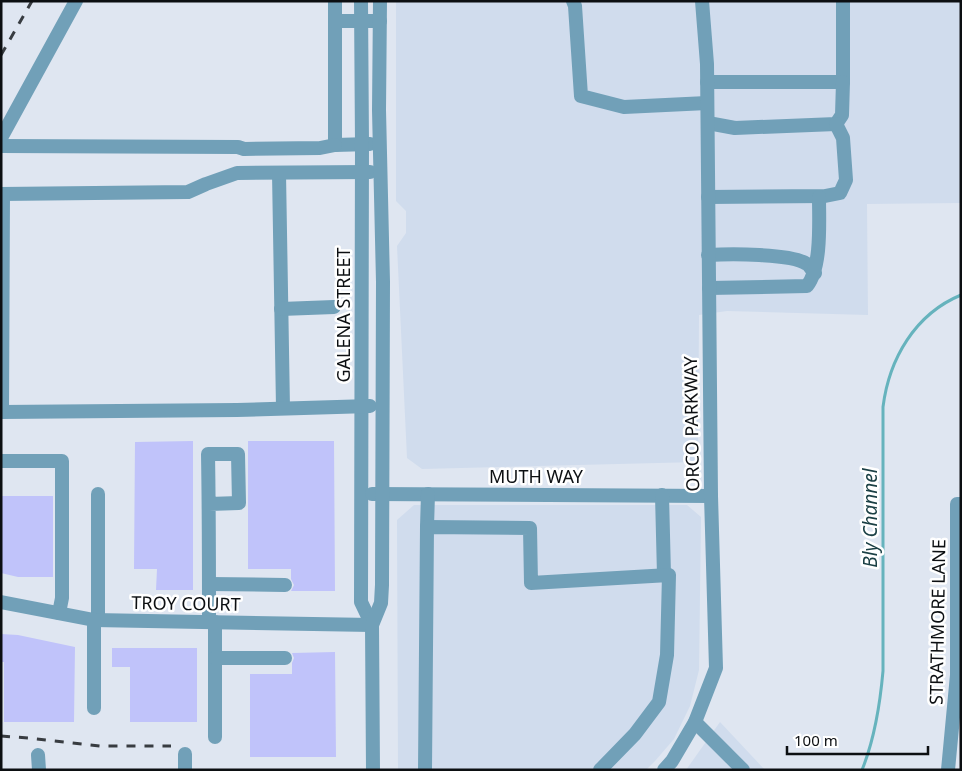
<svg xmlns="http://www.w3.org/2000/svg" width="962" height="771" viewBox="0 0 962 771" font-family="'Noto Sans',sans-serif">
<rect width="100%" height="100%" fill="#dfe6f1"/>
<g fill="#d0dced">
<polygon points="396,1 961,1 961,203 867,204 868,315 727,311 699,315 698,462 422,469 407,458 397,246 406,233 406,211 396,201"/>
<polygon points="414,505 687,505 701,517 699,670 690,706 674,739 655,761 646,770 398,770 397,520"/>
<polygon points="720,722 765,770 686,770 698,753"/>
</g>
<g fill="none" stroke-linecap="round" stroke-linejoin="round">
<path stroke="#66b3bd" stroke-width="3" d="M862,770C875,738 880,705 883,671V407C889,359 915,314 961,295"/>
</g>
<g fill="#c0c3fa">
<polygon points="193,441 193,590 156,590 157,569 134,569 135,442"/>
<polygon points="248,441 334,441 335,591 291,591 294,585 291,579 291,569 248,569"/>
<polygon points="1,496 53,496 53,577 18,577 1,573"/>
<polygon points="1,634 18,635 75,647 74,722 4,722 4,662 1,662"/>
<polygon points="112,648 197,648 197,722 130,722 130,667 112,667"/>
<polygon points="335,652 336,757 250,757 250,674 292,674 292,663 294,658 292,653"/>
</g>
<g fill="none" stroke-linecap="round" stroke-linejoin="round">
<g stroke="#71a0b8" stroke-width="14">
<polyline points="335,1 335,145 370,144"/>
<polyline points="361,1 362,145 361,602 372,625"/>
<polyline points="573,1 575,6 581,96 624,107 707,103"/>
<polyline points="335,21 380,21"/>
<polyline points="707,82 843,82 843,1"/>
<polyline points="708,123 735,128 836,124 842,115 843,82"/>
<polyline points="1,138 76,1"/>
<polyline points="1,146 238,147 244,149 320,148 335,145"/>
<polyline points="279,173 283,408"/>
<polyline points="1,194 188,192 206,184 237,173 370,172"/>
<polyline points="708,197 825,196 840,193 846,180 843,138 836,124"/>
<path d="M708,255C728,254 792,253 807,264C810,266 812,271 815,273"/>
<path d="M709,288L807,286C822,267 819,221 819,197"/>
<polyline points="281,309 334,307"/>
<polyline points="1,412 237,410 370,406"/>
<polyline points="2,412 3,194"/>
<polyline points="1,461 62,461 62,598 59,613"/>
<polyline points="98,494 98,620"/>
<polyline points="372,494 711,496"/>
<polyline points="662,495 664,575"/>
<path d="M209,504L239,503L238,454H208C209,510 209,566 209,621"/>
<polyline points="427,527 428,494"/>
<polyline points="209,584 285,585"/>
<polyline points="1,602 94,620 372,625"/>
<polyline points="94,620 94,708"/>
<polyline points="215,622 215,737"/>
<polyline points="215,658 285,658"/>
<polyline points="695,722 743,770"/>
<polyline points="185,754 185,770"/>
<polyline points="38,755 39,770"/>
<polyline points="373,770 372,625 381,603 382,585 383,282 379,110 380,1"/>
<polyline points="425,770 427,527 530,528 531,583 669,575 667,655 659,702 635,734 600,770"/>
<polyline points="664,770 672,761 695,722 716,668 711,496 707,64 702,1"/>
<polyline points="948,770 957,675 957,504 961,504"/>
</g>
<g stroke="#383c41" stroke-width="3" stroke-dasharray="9 9" stroke-linecap="butt">
<polyline points="1,55 32,1"/>
<polyline points="1,736 28,738 100,746 171,746"/>
</g>
</g>
<g text-anchor="middle" dominant-baseline="central" stroke-width="5" stroke-linejoin="round" paint-order="stroke">
<g font-size="18" fill="#0c0f12" stroke="#fff">
<text transform="translate(343 315) rotate(-90)">GALENA STREET</text>
<text transform="translate(691 424) rotate(-91)">ORCO PARKWAY</text>
<text x="536" y="476">MUTH WAY</text>
<text transform="translate(186 603) rotate(1)">TROY COURT</text>
<text transform="translate(937 622) rotate(-89)">STRATHMORE LANE</text>
</g>
<g font-size="19" font-style="italic" fill="#1b4045" stroke="#fff">
<text transform="translate(870 518) rotate(-90)">Bly Channel</text>
</g>
</g>
<rect width="962" height="771" fill="none" stroke="#0c0f12" stroke-width="5"/>
<path d="M787 746v8h141v-8" fill="none" stroke="#0c0f12" stroke-width="2.5"/>
<text x="794" y="746" font-size="15" fill="#0c0f12" stroke="#ffffff" stroke-width="4" paint-order="stroke">100 m</text>
</svg>
